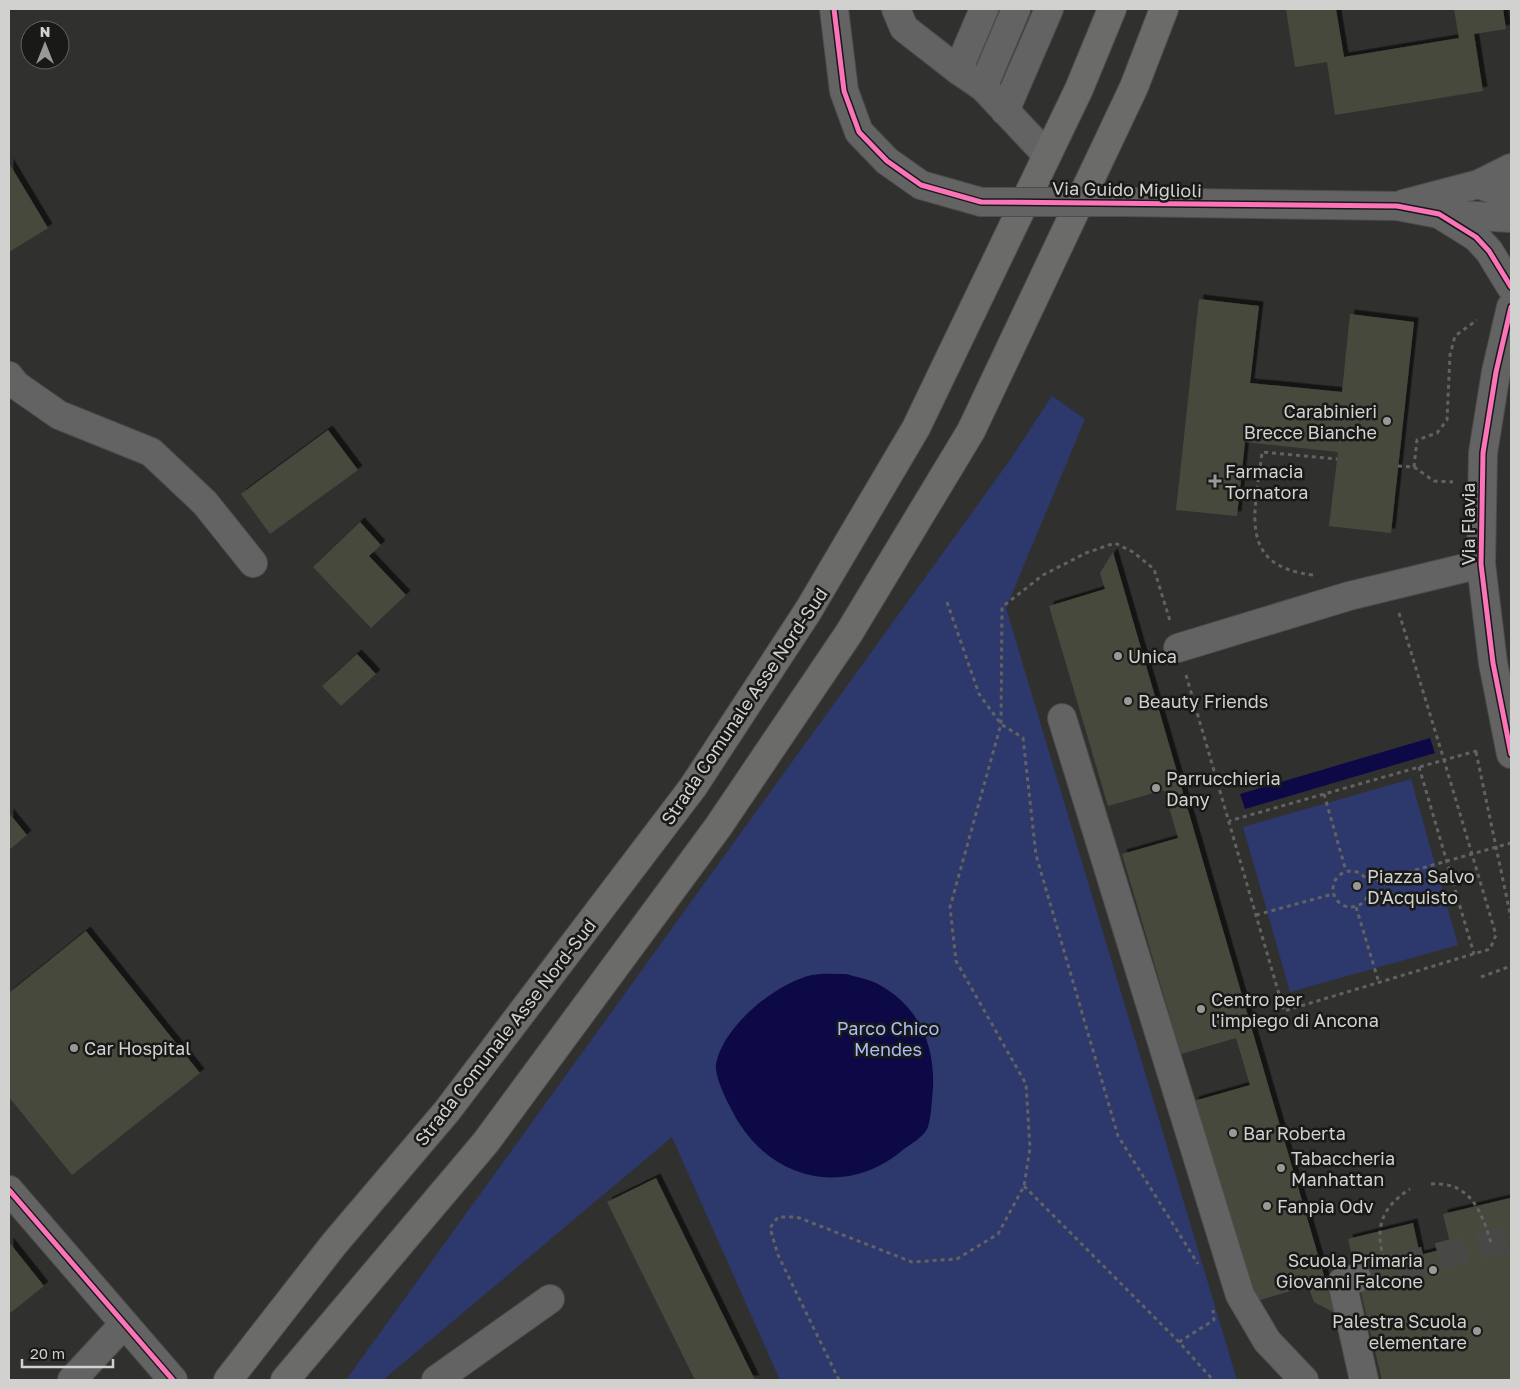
<svg xmlns="http://www.w3.org/2000/svg" width="1520" height="1389" viewBox="0 0 1520 1389" font-family="'Golos Text',sans-serif">
<defs>
<filter id="shadow"><feDropShadow dx="4.5" dy="-4.5" stdDeviation="0" flood-color="#0009"/></filter>
</defs>
<rect width="100%" height="100%" fill="#30312f"/>
<g fill="#2d386c">
<polygon points="1052,396 1085,419 1006,608 1237,1380 780,1380 672,1137 383,1380 346,1380 1010,460"/>
<polygon points="1411,779 1458,945 1290,992 1243,827"/>
</g>
<g fill="#0d0947">
<polygon points="1430,738 1435,753 1245,809 1240,794"/>
<path d="M846,974C856,977 869,979 878,984C919,1006 935,1045 933,1088C932,1098 931,1122 927,1129C923,1137 911,1144 904,1149C850,1196 777,1183 739,1123C732,1111 714,1079 716,1064C723,1026 776,983 812,975C823,973 835,974 846,974Z"/>
</g>
<g fill="#464a3e" filter="url(#shadow)">
<polygon points="1286,9 1336,9 1344,57 1459,38 1454,9 1503,9 1506,29 1474,34 1483,91 1335,115 1327,62 1295,67"/>
<polygon points="9,163 48,228 9,252"/>
<polygon points="1199,299 1259,306 1250,383 1342,392 1350,314 1414,322 1391,533 1329,526 1338,452 1245,442 1237,516 1176,510"/>
<polygon points="328,430 358,470 270,534 241,494"/>
<polygon points="360,522 381,545 369,556 406,595 371,628 313,567"/>
<polygon points="1113,552 1271,1095 1335,1313 1314,1302 1308,1286 1253,1302 1194,1101 1250,1085 1236,1038 1181,1054 1122,854 1178,838 1164,790 1108,806 1049,606 1105,589 1100,573"/>
<polygon points="357,654 376,674 341,706 322,686"/>
<polygon points="9,813 27,835 9,850"/>
<polygon points="86,931 200,1073 72,1175 9,1097 9,993"/>
<polygon points="656,1178 755,1380 695,1380 607,1202"/>
<polygon points="1510,1198 1511,1380 1382,1380 1348,1239 1413,1223 1420,1255 1451,1247 1443,1214"/>
<polygon points="9,1242 44,1286 9,1314"/>
</g>
<g fill="none" stroke-linecap="round" stroke-linejoin="round">
<polyline stroke="#484947" stroke-width="28" stroke-dasharray="28 14" stroke-linecap="butt" points="1357,1278 1511,1238"/>
<defs>
<g id="minor">
<polyline points="834,9 844,91 859,132 887,161 921,185 981,202"/>
<polyline points="896,9 904,28 958,70"/>
<polyline points="984,9 958,70 983,87 1046,154"/>
<polyline points="983,87 1016,9"/>
<polyline points="1005,111 1049,9"/>
<polyline points="1479,184 1506,195 1511,200"/>
<polyline points="1123,202 1397,206 1439,214 1476,237 1489,251 1511,287"/>
<polyline points="1403,204 1479,184 1511,168"/>
<polyline points="1441,214 1511,218"/>
<polyline points="1511,307 1496,372 1483,453 1481,564 1493,663 1511,754"/>
<polyline points="9,376 16,385 59,415 151,452 205,503 253,563"/>
<polyline points="1178,648 1349,596 1481,564"/>
<polyline points="1062,718 1240,1295 1267,1341 1304,1380"/>
<polyline points="9,1190 173,1380"/>
<polyline points="1357,1278 1342,1282 1364,1380"/>
<polyline points="72,1380 124,1324"/>
<polyline points="436,1380 550,1299"/>
</g>
<g id="highway">
<polyline points="228,1380 334,1244 447,1111 693,787 808,611 916,428 1079,89 1112,9"/>
<polyline points="285,1380 486,1142 718,827 849,633 971,431 1134,87 1164,9"/>
</g>
</defs>
<use href="#minor" stroke="#4d4e4c" stroke-width="30"/>
<use href="#highway" stroke="#4d4e4c" stroke-width="30"/>
<g stroke="#626262" stroke-width="3" stroke-dasharray="4 4" stroke-linecap="butt">
<polyline points="1398,466 1414,467 1434,481 1453,482"/>
<polyline points="1414,467 1417,440 1437,433 1447,420 1450,355 1455,336 1477,320"/>
<path d="M1313,575C1235,566 1256,509 1262,452L1337,459"/>
<polyline points="947,602 979,694 1001,724 1023,738 1036,855 1118,1136 1198,1264"/>
<polyline points="1399,613 1444,760 1480,750"/>
<path d="M1186,675C1219,787 1251,899 1284,1011L1490,949L1496,935L1444,760L1229,821"/>
<polyline points="1476,752 1511,918"/>
<polyline points="1419,767 1474,954"/>
<polyline points="1324,794 1346,871"/>
<circle cx="1351" cy="889" r="18"/>
<polyline points="1369,883 1511,843"/>
<polyline points="1356,907 1379,983"/>
<polyline points="1256,915 1333,894"/>
<polyline points="1481,977 1511,966"/>
<path d="M1431,1184C1471,1181 1482,1213 1491,1243"/>
<polyline points="1024,1186 1179,1342 1213,1380"/>
<path d="M1386,1266C1374,1230 1379,1209 1410,1189"/>
<polyline points="1179,1342 1214,1320 1213,1310"/>
<polyline points="839,1380 778,1255 770,1228 778,1217 797,1217 912,1262 957,1259 998,1234 1024,1186 1030,1148 1026,1084 956,961 950,907 1001,724 1002,607 1043,575 1086,553 1115,543 1133,552 1154,569 1170,621"/>
</g>
<use href="#minor" stroke="#636363" stroke-width="28"/>
<use href="#highway" stroke="#6b6b6a" stroke-width="28"/>
<defs>
<polyline id="minor-bridge" points="981,202 1123,202"/>
</defs>
<use href="#minor-bridge" stroke="#4d4e4c" stroke-width="30" stroke-linecap="butt"/>
<use href="#minor-bridge" stroke="#636363" stroke-width="28"/>
<defs>
<g id="cycleway">
<polyline points="834,9 844,91 859,132 887,161 921,185 981,202 1397,206 1439,214 1476,237 1489,251 1511,287"/>
<polyline points="1511,307 1496,372 1483,453 1481,564 1493,663 1511,754"/>
<polyline points="9,1190 173,1380"/>
</g>
</defs>
<use href="#cycleway" stroke="#191a18" stroke-width="8"/>
<use href="#cycleway" stroke="#fb73b8" stroke-width="5"/>
</g>
<g fill="#999a98" stroke="#191a18" stroke-width="2">
<circle cx="1387" cy="421" r="5"/>
<path d="M1212.5 473.5h5v5h5v5h-5v5h-5v-5h-5v-5h5z"/>
<circle cx="1118" cy="656" r="5"/>
<circle cx="1128" cy="701" r="5"/>
<circle cx="1156" cy="788" r="5"/>
<circle cx="1357" cy="886" r="5"/>
<circle cx="1201" cy="1009" r="5"/>
<circle cx="74" cy="1048" r="5"/>
<circle cx="1233" cy="1133" r="5"/>
<circle cx="1281" cy="1168" r="5"/>
<circle cx="1267" cy="1206" r="5"/>
<circle cx="1433" cy="1270" r="5"/>
<circle cx="1477" cy="1331" r="5"/>
</g>
<g text-anchor="middle" dominant-baseline="central" stroke-width="5" stroke-linejoin="round" paint-order="stroke">
<g font-size="18" fill="#d1d2d0" stroke="#191a18">
<text transform="translate(1127 189) rotate(1)">Via Guido Miglioli</text>
<text transform="translate(1468 524) rotate(-90)">Via Flavia</text>
<text transform="translate(744 706) rotate(-56)">Strada Comunale Asse Nord-Sud</text>
<text transform="translate(505 1032) rotate(-52)">Strada Comunale Asse Nord-Sud</text>
</g>
<g font-size="18" fill="#d1d2d0" stroke="#191a18" text-anchor="start">
<text x="1377" y="411" text-anchor="end">Carabinieri<tspan x="1377" dy="21">Brecce Bianche</tspan></text>
<text x="1225" y="471">Farmacia<tspan x="1225" dy="21">Tornatora</tspan></text>
<text x="1128" y="656">Unica</text>
<text x="1138" y="701">Beauty Friends</text>
<text x="1166" y="778">Parrucchieria<tspan x="1166" dy="21">Dany</tspan></text>
<text x="1367" y="876">Piazza Salvo<tspan x="1367" dy="21">D'Acquisto</tspan></text>
<text x="1211" y="999">Centro per<tspan x="1211" dy="21">l'impiego di Ancona</tspan></text>
<text x="84" y="1048">Car Hospital</text>
<text x="1243" y="1133">Bar Roberta</text>
<text x="1291" y="1158">Tabaccheria<tspan x="1291" dy="21">Manhattan</tspan></text>
<text x="1277" y="1206">Fanpia Odv</text>
<text x="1423" y="1260" text-anchor="end">Scuola Primaria<tspan x="1423" dy="21">Giovanni Falcone</tspan></text>
<text x="1467" y="1321" text-anchor="end">Palestra Scuola<tspan x="1467" dy="21">elementare</tspan></text>
</g>
<g font-size="18" fill="#aabdf9" stroke="#191a18">
<text x="888" y="1028">Parco Chico<tspan x="888" dy="21">Mendes</tspan></text>
</g>
</g>
<rect width="1520" height="1389" fill="none" stroke="#d1d2d0" stroke-width="20"/>
<g transform="translate(45 45)"><circle r="24" fill="#191a18" stroke="#636462"/>
<path d="M0-4L9 19L0 12L-9 19Z" fill="#999a98"/>
<text y="-8" font-size="14" font-weight="bold" text-anchor="middle" fill="#d1d2d0">N</text>
</g>
<path d="M22 1359v8h91v-8" fill="none" stroke="#d1d2d0" stroke-width="2.5"/>
<text x="30" y="1359" font-size="15" fill="#d1d2d0" stroke="#191a18" stroke-width="4" paint-order="stroke">20 m</text>
</svg>
